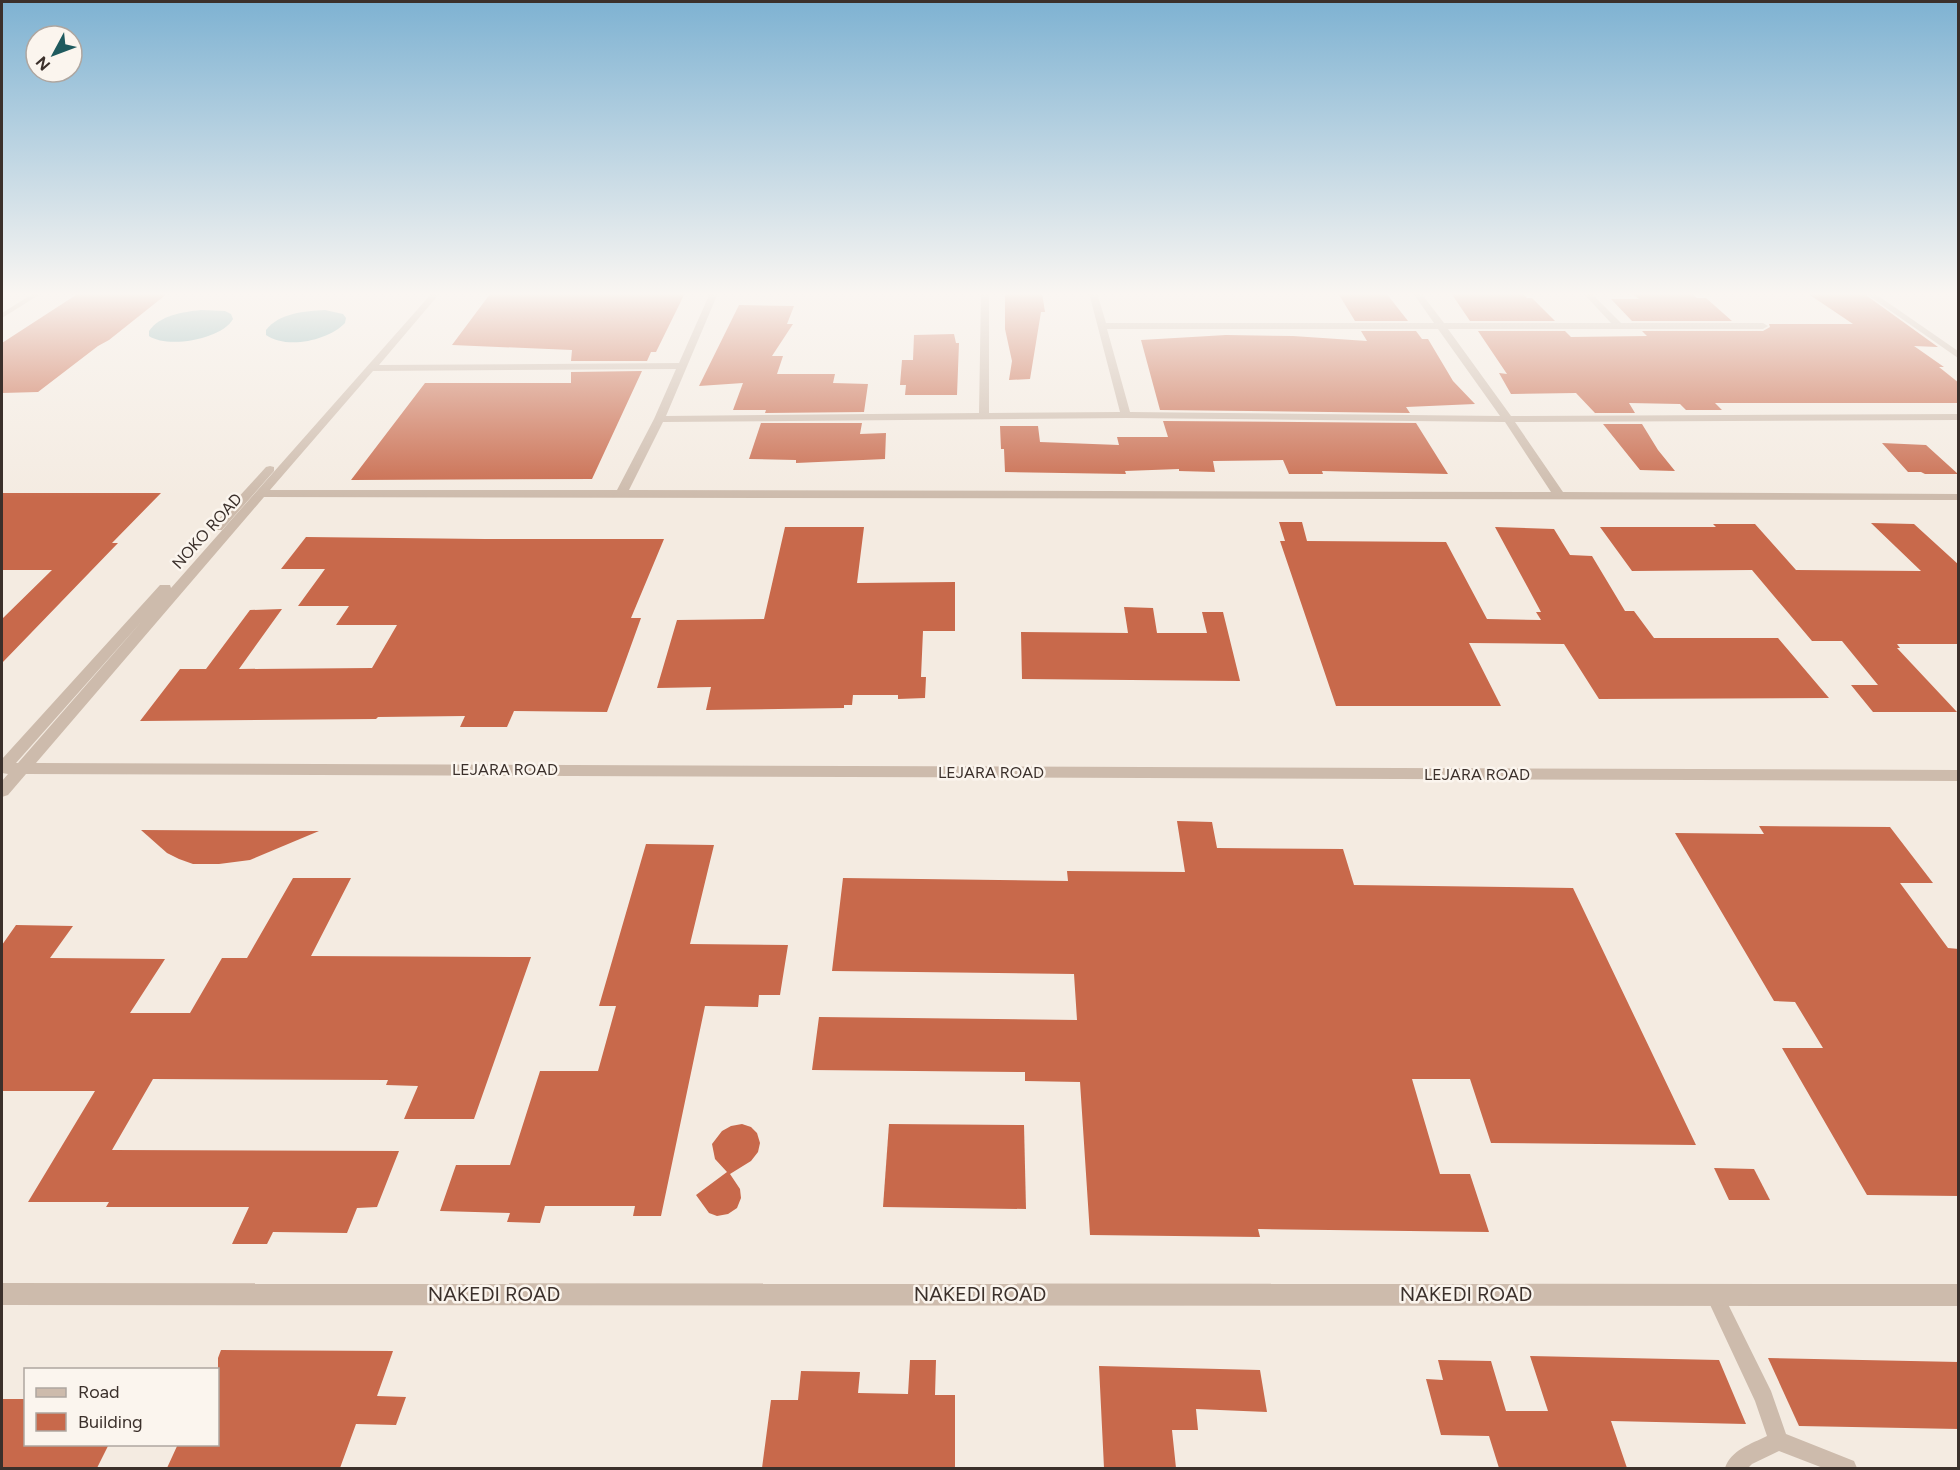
<svg xmlns="http://www.w3.org/2000/svg" width="1960" height="1470" viewBox="0 0 1960 1470" font-family="Figtree,sans-serif">
<rect width="100%" height="100%" fill="#f4ebe1"/>
<g fill="#7fb0b2">
<path d="M201,310L225,311L231,314L233,319C222,339 168,349 149,336V331C160,315 183,312 201,310Z"/>
<path d="M325,310L343,314L346,318L345,323C329,340 287,350 266,335V330C279,313 305,311 325,310Z"/>
</g>
<g fill="#c8694b">
<polygon points="79,293 168,293 109,340 98,346 38,392 2,393 2,343"/>
<polygon points="539,293 685,293 656,352 651,352 647,361 571,361 572,350 452,345 490,294"/>
<polygon points="1005,293 1042,293 1045,312 1041,312 1030,379 1009,380 1012,361 1005,329"/>
<polygon points="1338,293 1386,293 1408,321 1355,321"/>
<polygon points="1451,293 1522,293 1527,298 1532,298 1555,321 1470,321"/>
<polygon points="1631,293 1691,293 1697,298 1706,298 1732,321 1632,321 1611,299 1639,299"/>
<polygon points="1807,293 1863,293 1938,347 1914,346 1944,367 1939,367 1959,383 1959,403 1715,403 1722,410 1686,410 1680,404 1629,403 1635,413 1595,413 1576,393 1511,394 1499,373 1507,374 1478,331 1565,331 1571,337 1647,336 1642,331 1763,331 1770,327 1769,324 1853,324"/>
<polygon points="739,305 794,306 787,324 793,324 772,356 783,356 777,374 835,374 833,383 868,384 864,412 765,413 766,410 733,410 743,383 699,386"/>
<polygon points="1361,331 1416,331 1422,339 1428,339 1453,381 1475,404 1406,407 1410,413 1160,410 1141,340 1226,335 1293,336 1367,341"/>
<polygon points="954,334 956,343 959,343 957,395 905,395 906,385 900,385 902,360 913,360 914,335"/>
<polygon points="642,371 592,479 351,480 425,383 571,383 571,372"/>
<polygon points="1163,421 1416,423 1448,474 1322,471 1323,474 1289,474 1283,460 1213,461 1215,472 1179,471 1179,469 1125,471 1126,474 1005,472 1004,449 1001,449 1000,426 1038,426 1040,442 1119,445 1117,437 1168,437"/>
<polygon points="761,423 862,423 860,434 886,433 885,459 796,463 796,460 749,459"/>
<polygon points="1603,424 1642,424 1658,450 1675,471 1640,470"/>
<polygon points="1882,443 1926,445 1958,474 1925,474 1921,472 1908,472"/>
<polygon points="2,493 161,493 112,543 118,543 2,663 2,619 52,570 2,570"/>
<polygon points="1279,522 1302,522 1307,541 1446,542 1487,619 1541,620 1536,612 1541,612 1495,527 1554,529 1570,555 1592,556 1625,611 1634,611 1654,638 1778,638 1829,698 1599,699 1564,644 1469,643 1501,706 1336,706 1280,541 1285,541"/>
<polygon points="1871,523 1914,524 1959,565 1959,644 1897,644 1900,648 1897,648 1957,712 1873,712 1851,685 1878,685 1842,641 1812,641 1752,570 1632,571 1600,527 1716,527 1713,524 1755,524 1796,570 1921,571"/>
<polygon points="785,527 864,527 857,583 955,582 955,631 923,631 921,677 926,677 925,698 898,699 898,695 853,695 852,705 844,705 844,708 706,710 711,687 657,688 677,620 764,619"/>
<polygon points="306,537 485,539 664,539 631,618 641,618 607,712 514,711 507,727 460,727 465,716 378,717 376,719 140,721 180,669 206,669 250,610 282,609 239,669 372,668 397,625 336,625 349,606 298,606 325,569 281,569"/>
<polygon points="1124,607 1153,608 1157,633 1207,633 1202,612 1223,612 1240,681 1022,679 1021,632 1128,633"/>
<polygon points="1177,821 1212,822 1217,848 1343,849 1354,885 1573,888 1696,1145 1491,1143 1470,1079 1412,1079 1440,1174 1470,1174 1489,1232 1258,1229 1260,1237 1090,1235 1080,1082 1025,1081 1025,1072 812,1070 819,1017 1077,1020 1074,974 832,971 843,878 1068,881 1067,871 1185,872"/>
<polygon points="1759,826 1890,827 1933,883 1900,883 1948,948 1959,949 1959,1196 1867,1195 1782,1048 1823,1048 1795,1002 1774,1001 1675,833 1764,834"/>
<polygon points="141,830 319,831 250,860 219,864 193,864 179,859 167,853"/>
<polygon points="646,844 714,845 690,944 788,945 780,995 759,995 758,1007 705,1006 661,1216 633,1216 635,1206 545,1206 540,1223 507,1222 510,1213 440,1211 456,1165 510,1165 540,1071 598,1071 616,1006 599,1006"/>
<polygon points="293,878 351,878 311,956 531,957 474,1119 404,1119 418,1086 386,1085 388,1080 153,1079 112,1150 399,1151 377,1207 357,1208 347,1233 273,1232 267,1244 232,1244 249,1207 106,1207 109,1202 28,1202 95,1091 2,1091 2,945 16,925 73,926 50,958 165,959 130,1013 190,1013 222,958 247,958"/>
<polygon points="742,1124 751,1127 757,1133 760,1143 758,1152 751,1161 730,1174 740,1189 741,1198 737,1208 728,1214 717,1216 709,1213 696,1195 727,1172 715,1159 712,1144 722,1131 731,1126"/>
<polygon points="889,1124 1024,1125 1026,1209 883,1207"/>
<polygon points="1714,1168 1754,1169 1770,1200 1729,1200"/>
<polygon points="221,1350 393,1351 377,1396 406,1397 396,1425 356,1424 340,1468 167,1468 178,1444 218,1444 218,1358"/>
<polygon points="1530,1356 1719,1360 1746,1424 1611,1421 1627,1468 1499,1468 1489,1436 1441,1435 1426,1379 1443,1380 1438,1360 1491,1361 1506,1411 1548,1411"/>
<polygon points="1768,1358 1959,1362 1959,1429 1799,1426"/>
<polygon points="910,1360 936,1360 935,1395 955,1395 955,1468 762,1468 771,1400 798,1400 801,1371 860,1372 858,1393 908,1394"/>
<polygon points="1099,1366 1260,1370 1267,1412 1196,1409 1198,1430 1172,1430 1176,1468 1104,1468"/>
<polygon points="2,1399 26,1399 26,1444 109,1444 97,1468 2,1468"/>
</g>
<g fill="none" stroke-linecap="round" stroke-linejoin="round">
<g fill="#cdbbac" fill-rule="evenodd">
<polygon points="34,293 42,293 2,318 2,313"/>
<path d="M1714,1285L1720,1288L1771,1391L1786,1434L1854,1461L1857,1468H1823L1779,1451L1752,1464L1748,1468H1725C1731,1450 1751,1444 1767,1436L1755,1401L1705,1294L1708,1288Z"/>
</g>
<g fill="#cdbbac" fill-rule="evenodd">
<path d="M432,293H440L379,365L679,363L710,293H718L666,416L979,413L981,293H989V413L1120,412L1089,293H1097L1106,323H1434L1413,293H1421L1444,323H1611L1583,293H1591L1621,323H1763L1768,326L1763,329H1448L1511,416L1958,414V420L1515,422L1563,492L1958,494V500L264,497L36,763L1958,770V781L26,774L8,795L2,797V781L8,774L2,773V759L160,585H170L171,588ZM1107,329H1438L1500,416L1130,412ZM676,369L654,419L617,490H270L373,371ZM1126,418L1505,422L1551,492L629,490L663,422ZM142,621L18,763H16Z"/>
<polygon points="1865,293 1874,293 1958,351 1958,358"/>
<polygon points="270,466 274,467 274,471 222,530 214,530 214,524 266,467"/>
<polygon points="2,1283 1958,1284 1958,1306 2,1305"/>
</g>
</g>
<linearGradient id="sky" x2="0" y2="1"><stop stop-color="#7eb2d2"/><stop offset="0.59" stop-color="#faf6f2"/><stop offset="1" stop-color="#faf6f2" stop-opacity="0"/></linearGradient>
<rect width="1960" height="498" fill="url(#sky)"/>
<g text-anchor="middle" dominant-baseline="central" stroke-width="5" stroke-linejoin="round" paint-order="stroke">
<g font-size="16" fill="#3b302b" stroke="#fbf5ee">
<text transform="translate(207 531) rotate(-48)">NOKO ROAD</text>
<text x="505" y="769">LEJARA ROAD</text>
<text x="991" y="772">LEJARA ROAD</text>
<text x="1477" y="774">LEJARA ROAD</text>
</g>
<g font-size="20" fill="#3b302b" stroke="#fbf5ee">
<text x="494" y="1294">NAKEDI ROAD</text>
<text x="980" y="1294">NAKEDI ROAD</text>
<text x="1466" y="1294">NAKEDI ROAD</text>
</g>
</g>
<rect width="1960" height="1470" fill="none" stroke="#3b302b" stroke-width="6"/>
<rect x="24" y="1368" width="195" height="78" fill="#fbf5ee" stroke="#aea6a0" stroke-width="1.5"/>
<rect x="36" y="1388" width="30" height="9" fill="#cdbbac" stroke="#aea6a0" stroke-width="1.5"/>
<text x="78" y="1398" font-size="18" fill="#3b302b">Road</text>
<rect x="36" y="1413" width="30" height="18" fill="#c8694b" stroke="#aea6a0" stroke-width="1.5"/>
<text x="78" y="1428" font-size="18" fill="#3b302b">Building</text>
<g transform="translate(54 54) rotate(229)"><circle r="28" fill="#fbf5ee" stroke="#aea6a0" stroke-width="1.5"/>
<path d="M0-4.5L10 22L0 15L-10 22Z" fill="#1f5a5e"/>
<text y="-9" font-size="16" font-weight="bold" text-anchor="middle" fill="#3b302b">N</text>
</g>
</svg>
